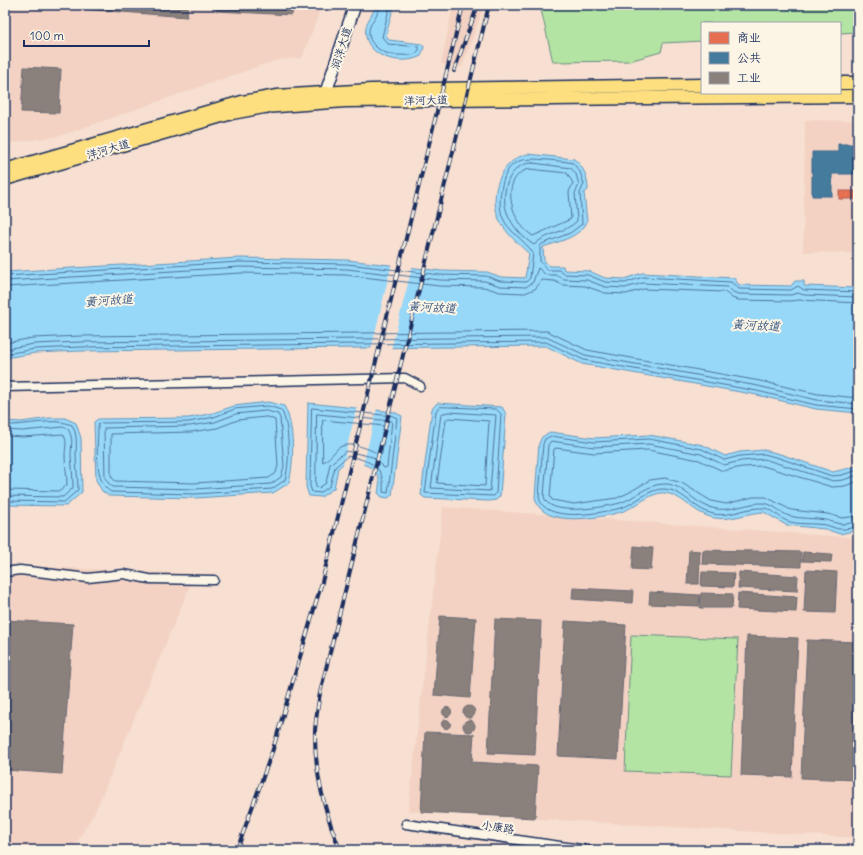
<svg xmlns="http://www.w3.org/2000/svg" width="863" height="855" viewBox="0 0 863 855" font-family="Delius,'LXGW WenKai TC',sans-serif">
<rect width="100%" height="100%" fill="#f7e0d1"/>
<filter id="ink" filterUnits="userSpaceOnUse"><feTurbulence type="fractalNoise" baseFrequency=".025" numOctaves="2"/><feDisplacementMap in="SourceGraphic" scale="8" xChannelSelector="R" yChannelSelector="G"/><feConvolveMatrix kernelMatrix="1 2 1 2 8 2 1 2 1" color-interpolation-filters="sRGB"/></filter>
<g filter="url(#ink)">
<g fill="#f3d2c3">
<polygon points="5,5 322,5 302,58 277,60 60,136 5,144"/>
<polygon points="453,5 485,5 462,67 441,64"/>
<polygon points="805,120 858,121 858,253 803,252"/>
<polygon points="443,507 858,538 858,838 408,811"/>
<polygon points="5,565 195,574 95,812 72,850 5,850"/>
</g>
<g fill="#b4e4a3" stroke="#688a80">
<polygon points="540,5 858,5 858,32 840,33 840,23 702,23 702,41 663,43 661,52 629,61 553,62"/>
<polygon points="631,635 738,639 731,775 625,771"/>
</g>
<g fill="#97d8f9" stroke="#6594bb">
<path d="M376,5H394L386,35L389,40L422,44L424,47L421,56C400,67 361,56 366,27C367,20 374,13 376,5Z"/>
<path d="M528,154L574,159C584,167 588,178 588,190L584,193L587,222C580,237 558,242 543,247L544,260L549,266H563L564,270L589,271L605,278L624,279L642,273L734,278L739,285L791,286L795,281H804V286L858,288V413L816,409L757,395L582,364L546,346L81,351L35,353L5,358V272L240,258L347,260L441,271L487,272L501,277L525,278L529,254C518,243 506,234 499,219C488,194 501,159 528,154Z"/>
<path d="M268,402L284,406C295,425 294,462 289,483L273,493L195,498L109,496L102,491L96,480L94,422L98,419L189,418L213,413L234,406Z"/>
<path d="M308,403L394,412L402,416L392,495L388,498L382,497L378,493C384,468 368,465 348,460L338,468L334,488L321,497L309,496L306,487Z"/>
<polygon points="437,403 502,407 506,414 500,496 496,500 489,501 425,498 421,495 432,409"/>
<polygon points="50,418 65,418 76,423 81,438 82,492 66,506 5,505 5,421 21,422"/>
<path d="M550,432L594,438L649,435L703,445L725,456L740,452L764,450L780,454L833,472L858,466V530L840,534L825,529L786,525L764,512C744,513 725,524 705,515C691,509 680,495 665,493C652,491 635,508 621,512C599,518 540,529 535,497L539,443L542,437Z"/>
</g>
<g fill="#f7e0d1">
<polygon points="392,262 413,264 391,350 371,350"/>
<polygon points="357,406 377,408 363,466 349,462 342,468"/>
</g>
<rect fill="#e76f51" stroke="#aa5c55" x="839" y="191" width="19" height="8"/>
<polygon fill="#457b9d" stroke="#38648a" points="838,144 858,144 858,174 832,174 832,196 812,196 812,152 838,152"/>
<g fill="#8a817c" stroke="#696873">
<polygon points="29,5 188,5 187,17"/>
<polygon points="216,5 293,5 292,15 216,11"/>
<polygon points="24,67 61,69 59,113 21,112"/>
<polygon points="634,546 653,548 651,570 632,569"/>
<polygon points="689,550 700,551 699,584 687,584"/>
<polygon points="703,550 801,552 801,567 702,564"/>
<polygon points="803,552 832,554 831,562 802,561"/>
<polygon points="806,570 837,572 835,613 804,612"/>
<polygon points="702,572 734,573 733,587 701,586"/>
<polygon points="739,572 798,576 797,591 738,588"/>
<polygon points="573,588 633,591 632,603 572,599"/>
<polygon points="650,592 700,595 699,606 649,604"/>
<polygon points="701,593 733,594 732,608 700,608"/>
<polygon points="738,593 797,597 796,612 737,609"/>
<polygon points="855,595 858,595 858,615 854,615"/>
<polygon points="440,616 476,618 470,698 434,695"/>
<polygon points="495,619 541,621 535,755 488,753"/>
<polygon points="5,620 73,624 62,774 5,770"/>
<polygon points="565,621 626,625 618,759 558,756"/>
<polygon points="747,636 798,638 792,777 741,775"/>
<polygon points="807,640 858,642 858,780 801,778"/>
<circle cx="469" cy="712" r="6"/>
<circle cx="447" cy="712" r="4.5"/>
<circle cx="446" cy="724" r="4.5"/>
<circle cx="469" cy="726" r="6"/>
<polygon points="425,732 474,734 472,762 538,766 535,818 421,812"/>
</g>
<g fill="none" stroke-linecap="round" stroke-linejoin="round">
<g stroke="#4d739c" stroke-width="1">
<path d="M380,5C379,13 374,18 371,24C362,43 384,56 399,55C406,55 415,57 419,50V47L388,44L382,37L390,5"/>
<path d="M533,163L571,168L576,174L579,185L575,193L577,221C565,233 546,233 534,245C523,238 513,227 508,215C499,196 508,162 533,163Z"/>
<path d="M529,169L567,173L573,183L569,192L571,219L533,236C511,223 498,177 529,169Z"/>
<path d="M5,276L240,262L347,264L440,275L486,276L500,281L526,282L530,278L533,253C524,239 508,232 502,216C499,206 500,195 502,185C509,157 524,158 548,160C557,161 565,161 573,163L580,172L584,184L580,193L582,224L570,233L542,244L540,246V261L547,270H559L564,274L588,275L605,282L625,283L643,277L731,282L739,289L791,290L798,286L804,290L858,292"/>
<polyline points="5,281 240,267 347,269 440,280 485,281 500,286 526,287 533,282 538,268 546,275 556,275 564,279 587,280 605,287 625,288 643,283 728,287 733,292 738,294 791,295 798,293 804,295 858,297"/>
<polyline points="5,287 241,273 346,275 439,286 484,287 500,292 525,293 535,289 542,280 554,281 563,285 585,286 605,293 626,294 644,289 725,292 732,298 738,300 791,301 798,300 858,303"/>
<polyline points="5,343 33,338 81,336 547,331 587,350 760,381 818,394 858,398"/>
<polyline points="5,349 34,344 81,342 546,337 585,355 758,386 817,400 858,404"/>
<polyline points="5,354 35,349 81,347 546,342 584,360 757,391 816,405 858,409"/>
<path d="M268,406L281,410C290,424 290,464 285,480L272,489L195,494L111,492C93,482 98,444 98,425L100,423L189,422L214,417L235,409Z"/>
<polygon points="449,407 496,409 501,414 496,493 494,496 425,493 436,411 439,407"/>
<path d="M312,408L393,416L397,418L388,493L383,492C385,466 371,461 348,456L335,467L330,486L320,493L312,492L310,486Z"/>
<polygon points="267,411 278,414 280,418 284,466 281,477 271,484 195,489 113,487 109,484 105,478 104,428 190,426 215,422 236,414"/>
<polygon points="449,412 496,415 490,491 431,488 441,414"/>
<polygon points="317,414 392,421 387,467 384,468 373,457 346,451 330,464 326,483 319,488 316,487"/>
<polygon points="267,417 275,420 278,465 276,473 269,478 195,483 115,481 111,476 111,434 191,432 217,428 238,420"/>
<polygon points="449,418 489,421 485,486 437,483 446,420"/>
<path d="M323,420L385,426L382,454L380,455C371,449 350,441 340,447C334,451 329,460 323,462Z"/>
<path d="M5,425C26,426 54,417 72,425C78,436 76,444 76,456C76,467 78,478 78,490L64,502L5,501"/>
<path d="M5,430L22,431L63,427L68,429C74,439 71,446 71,456C72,467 73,477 73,488L63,497L5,496"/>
<path d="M5,436L23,437L63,434C68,441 65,447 65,456C65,465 67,475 67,485L60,491L5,490"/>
<path d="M858,470L842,475L832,476L779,458L764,454L740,456L724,460L702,449L649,439L594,442L551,436L545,439L543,444L539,497C543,524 602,513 621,508C635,504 649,488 664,489C680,489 692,506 707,512C727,520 743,507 763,508C772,508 779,518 787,521C798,525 813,523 826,525C831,526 835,529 840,529C846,530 852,527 858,527"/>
<path d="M858,475L843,480L833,481L764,459L741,461L724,465L701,454L649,444L594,447L551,441L548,445L544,496C547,518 605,507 620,503C635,498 647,484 664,484C681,483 693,502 709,507C728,514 744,503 762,503C773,503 780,513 789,516C801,519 814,518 826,520C831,521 835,523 840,524C846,525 852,522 858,522"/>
<polyline points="858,481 845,486 832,487 763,466 742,467 723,471 699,460 648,450 594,453 556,448 554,449 550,496 552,500 574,504 617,498 628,493 650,480 665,478 682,483 711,501 726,504 753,497 766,497 791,510 828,514 842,518 858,516"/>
</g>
<defs>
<g id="street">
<polyline points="5,387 405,378 420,386"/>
<polyline points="5,572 20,570 88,578 124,574 149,579 214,580"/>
<polyline points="406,824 588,850"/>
</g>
<polyline id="secondary" points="326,92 355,5"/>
<g id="primary">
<polyline points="840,83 858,83"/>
<polyline points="5,170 242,102 277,96 371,90 702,85"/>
<polyline points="5,179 232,113 264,107 345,101 858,96"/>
</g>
</defs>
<use href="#street" stroke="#1b2f5e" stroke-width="11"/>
<use href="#secondary" stroke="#1b2f5e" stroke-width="14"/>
<use href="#primary" stroke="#1b2f5e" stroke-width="15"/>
<use href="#street" stroke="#fcf5e5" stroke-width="8"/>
<use href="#secondary" stroke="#fcf5e5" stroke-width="11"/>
<use href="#primary" stroke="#fddf80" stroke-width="12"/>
<defs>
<g id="rail">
<polyline points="454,71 478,5"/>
<polyline points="237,850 273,749 322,582 463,5"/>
<path d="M340,850C325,813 314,770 315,730C316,718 318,705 320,693L489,5"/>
</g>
</defs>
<use href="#rail" stroke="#1b2f5e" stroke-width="4"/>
<use href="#rail" stroke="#fcf5e5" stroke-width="2.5" stroke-dasharray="8" stroke-linecap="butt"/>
</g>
</g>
<g text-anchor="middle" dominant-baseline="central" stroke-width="4" stroke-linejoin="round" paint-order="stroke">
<g font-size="11" fill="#1b2f5e" stroke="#fcf5e5">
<text transform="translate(341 48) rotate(-72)">润洋大道</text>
<text transform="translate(426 100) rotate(-1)">洋河大道</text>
<text transform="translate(108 149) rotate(-16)">洋河大道</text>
<text transform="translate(498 827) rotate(9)">小康路</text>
</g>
<g font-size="12" font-style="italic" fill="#3a5985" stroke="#fcf5e5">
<text transform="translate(109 300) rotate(-4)">黄河故道</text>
<text transform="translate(432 307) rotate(3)">黄河故道</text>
<text transform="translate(756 325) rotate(3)">黄河故道</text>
</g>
</g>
<rect width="863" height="855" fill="none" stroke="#fcf5e5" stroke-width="20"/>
<rect x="10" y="10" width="843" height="835" fill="none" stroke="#1b2f5e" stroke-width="1.5" filter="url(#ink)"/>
<rect x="701" y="22" width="140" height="72" fill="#fcf5e5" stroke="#a2a6af"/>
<rect x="709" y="32" width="20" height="12" fill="#e76f51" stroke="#a2a6af"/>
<text x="737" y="42" font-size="12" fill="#1b2f5e">商业</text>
<rect x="709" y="52" width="20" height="12" fill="#457b9d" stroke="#a2a6af"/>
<text x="737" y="62" font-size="12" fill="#1b2f5e">公共</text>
<rect x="709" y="72" width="20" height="12" fill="#8a817c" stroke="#a2a6af"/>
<text x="737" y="82" font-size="12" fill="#1b2f5e">工业</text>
<path d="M24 40v6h125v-6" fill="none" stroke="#1b2f5e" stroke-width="2"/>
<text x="30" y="40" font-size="12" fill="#1b2f5e" stroke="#fcf5e5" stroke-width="3" paint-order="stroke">100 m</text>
</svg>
